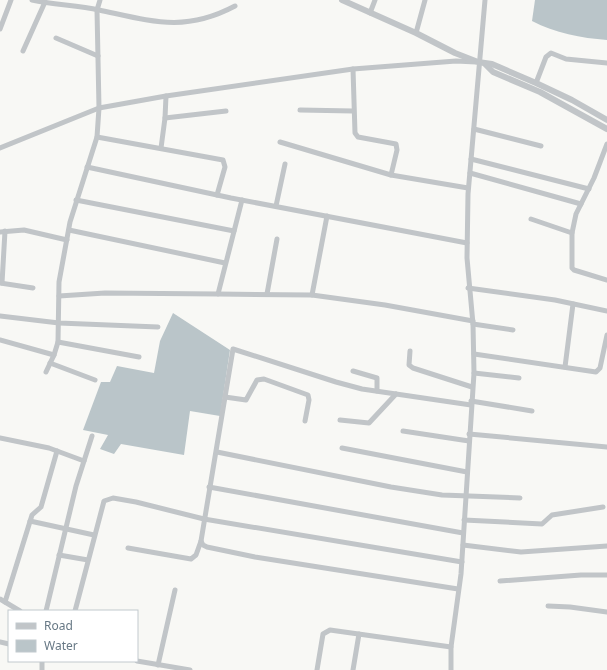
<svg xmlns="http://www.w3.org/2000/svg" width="607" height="670" viewBox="0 0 607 670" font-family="'Noto Sans',sans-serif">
<rect width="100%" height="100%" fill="#f8f8f5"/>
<g fill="#bac5c9">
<path d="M535,0H607V40C581,38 555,33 532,21Z"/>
<polygon points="173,313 230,350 220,416 190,411 184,455 121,444 114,454 100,449 108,435 83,430 101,382 110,382 117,366 154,373 160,341"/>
</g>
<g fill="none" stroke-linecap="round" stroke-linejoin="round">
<g stroke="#c1c5c8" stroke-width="5">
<path d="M32,0C54,5 77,5 99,10C151,21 184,33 235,6"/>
<polyline points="370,13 375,0"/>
<polyline points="0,29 11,0"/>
<polyline points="416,33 425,0"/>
<polyline points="56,38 98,56"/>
<polyline points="23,51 45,2"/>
<polyline points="353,69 355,133 358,137 396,144 397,150 391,175"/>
<polyline points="536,83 546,57 551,53 566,59 607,63"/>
<polyline points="300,110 353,111"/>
<polyline points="165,118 226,111"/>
<polyline points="474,129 541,146"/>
<polyline points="97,137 223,160 225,167 217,195"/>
<polyline points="280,142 391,175 468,188"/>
<polyline points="607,144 594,178 576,214 572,233 572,268 574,270 607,280"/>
<polyline points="0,148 99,108 166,96 353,69 456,61 476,62"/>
<polyline points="161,148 165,118 166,96"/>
<polyline points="471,159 589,189"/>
<polyline points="87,167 231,198 467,243"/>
<polyline points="470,173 581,204"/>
<polyline points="76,200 234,231"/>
<polyline points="276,206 285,164"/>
<polyline points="531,219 572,233"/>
<polyline points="69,230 225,263"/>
<polyline points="0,232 24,230 67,240"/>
<polyline points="0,283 33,288"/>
<polyline points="2,283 5,231"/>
<polyline points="468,288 555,300 607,311"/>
<polyline points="218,294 312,295 385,305 473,321"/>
<polyline points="267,294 277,239"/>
<polyline points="312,295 327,216"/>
<polyline points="59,296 105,293 218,294 242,200"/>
<polyline points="0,316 59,323 158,327"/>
<polyline points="473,324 513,330"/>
<polyline points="0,340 54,355"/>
<polyline points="58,342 139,357"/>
<polyline points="410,351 409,365 413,368 472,387"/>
<polyline points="474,354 596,372 600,368 607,335"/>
<polyline points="50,363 95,380"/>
<polyline points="565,367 573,304"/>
<polyline points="353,371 377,378 377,391"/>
<polyline points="46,372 54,355 58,342 59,282 70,222 97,137 99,108 97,10 100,0"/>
<polyline points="474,373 519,378"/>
<polyline points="225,397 246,400 257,380 264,379 308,395 309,400 305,421"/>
<polyline points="471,401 532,411"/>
<polyline points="340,420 369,423 396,394"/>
<polyline points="403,431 469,441"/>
<polyline points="469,434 607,447"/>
<polyline points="0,438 49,448 84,461"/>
<polyline points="342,448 467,472"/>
<polyline points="217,452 391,487 442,495 520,498"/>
<polyline points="209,487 463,533"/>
<polyline points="464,520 542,524 552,515 603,507"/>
<polyline points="30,521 94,535"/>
<polyline points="463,545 521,552 607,546"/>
<polyline points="128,548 191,559 196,555 201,541"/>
<polyline points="59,555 88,560"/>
<polyline points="500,581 581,575 607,575"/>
<polyline points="458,589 255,557 207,547 203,545 201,541 233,349 336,382 362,389 471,405"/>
<polyline points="0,599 20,611"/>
<polyline points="5,602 32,515 41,507 57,451"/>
<polyline points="548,606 570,607 607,612"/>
<polyline points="46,611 76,486 92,436"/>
<polyline points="75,611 104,501 113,498 136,502 204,519 462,562"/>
<polyline points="0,642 9,644"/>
<polyline points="137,661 190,670"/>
<polyline points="158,665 175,590"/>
<polyline points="42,670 42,661"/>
<polyline points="317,670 323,634 330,630 451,647"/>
<polyline points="353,670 359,634"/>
<polyline points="451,670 451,647 461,574 474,373 473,324 467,258 468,194 485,0"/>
</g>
<g stroke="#c1c5c8" stroke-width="6">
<polyline points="342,0 416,33 455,53 478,62 492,64 536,83 572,100 607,120"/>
<polyline points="485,64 493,72 540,92 607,129"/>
</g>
</g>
<rect x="8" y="610" width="130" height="52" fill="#ffffff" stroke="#c2c9ce"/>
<rect x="16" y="623" width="20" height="6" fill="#c1c5c8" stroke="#c2c9ce"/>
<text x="44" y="630" font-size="12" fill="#677885">Road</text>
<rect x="16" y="640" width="20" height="12" fill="#bac5c9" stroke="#c2c9ce"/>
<text x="44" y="650" font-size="12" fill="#677885">Water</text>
</svg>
